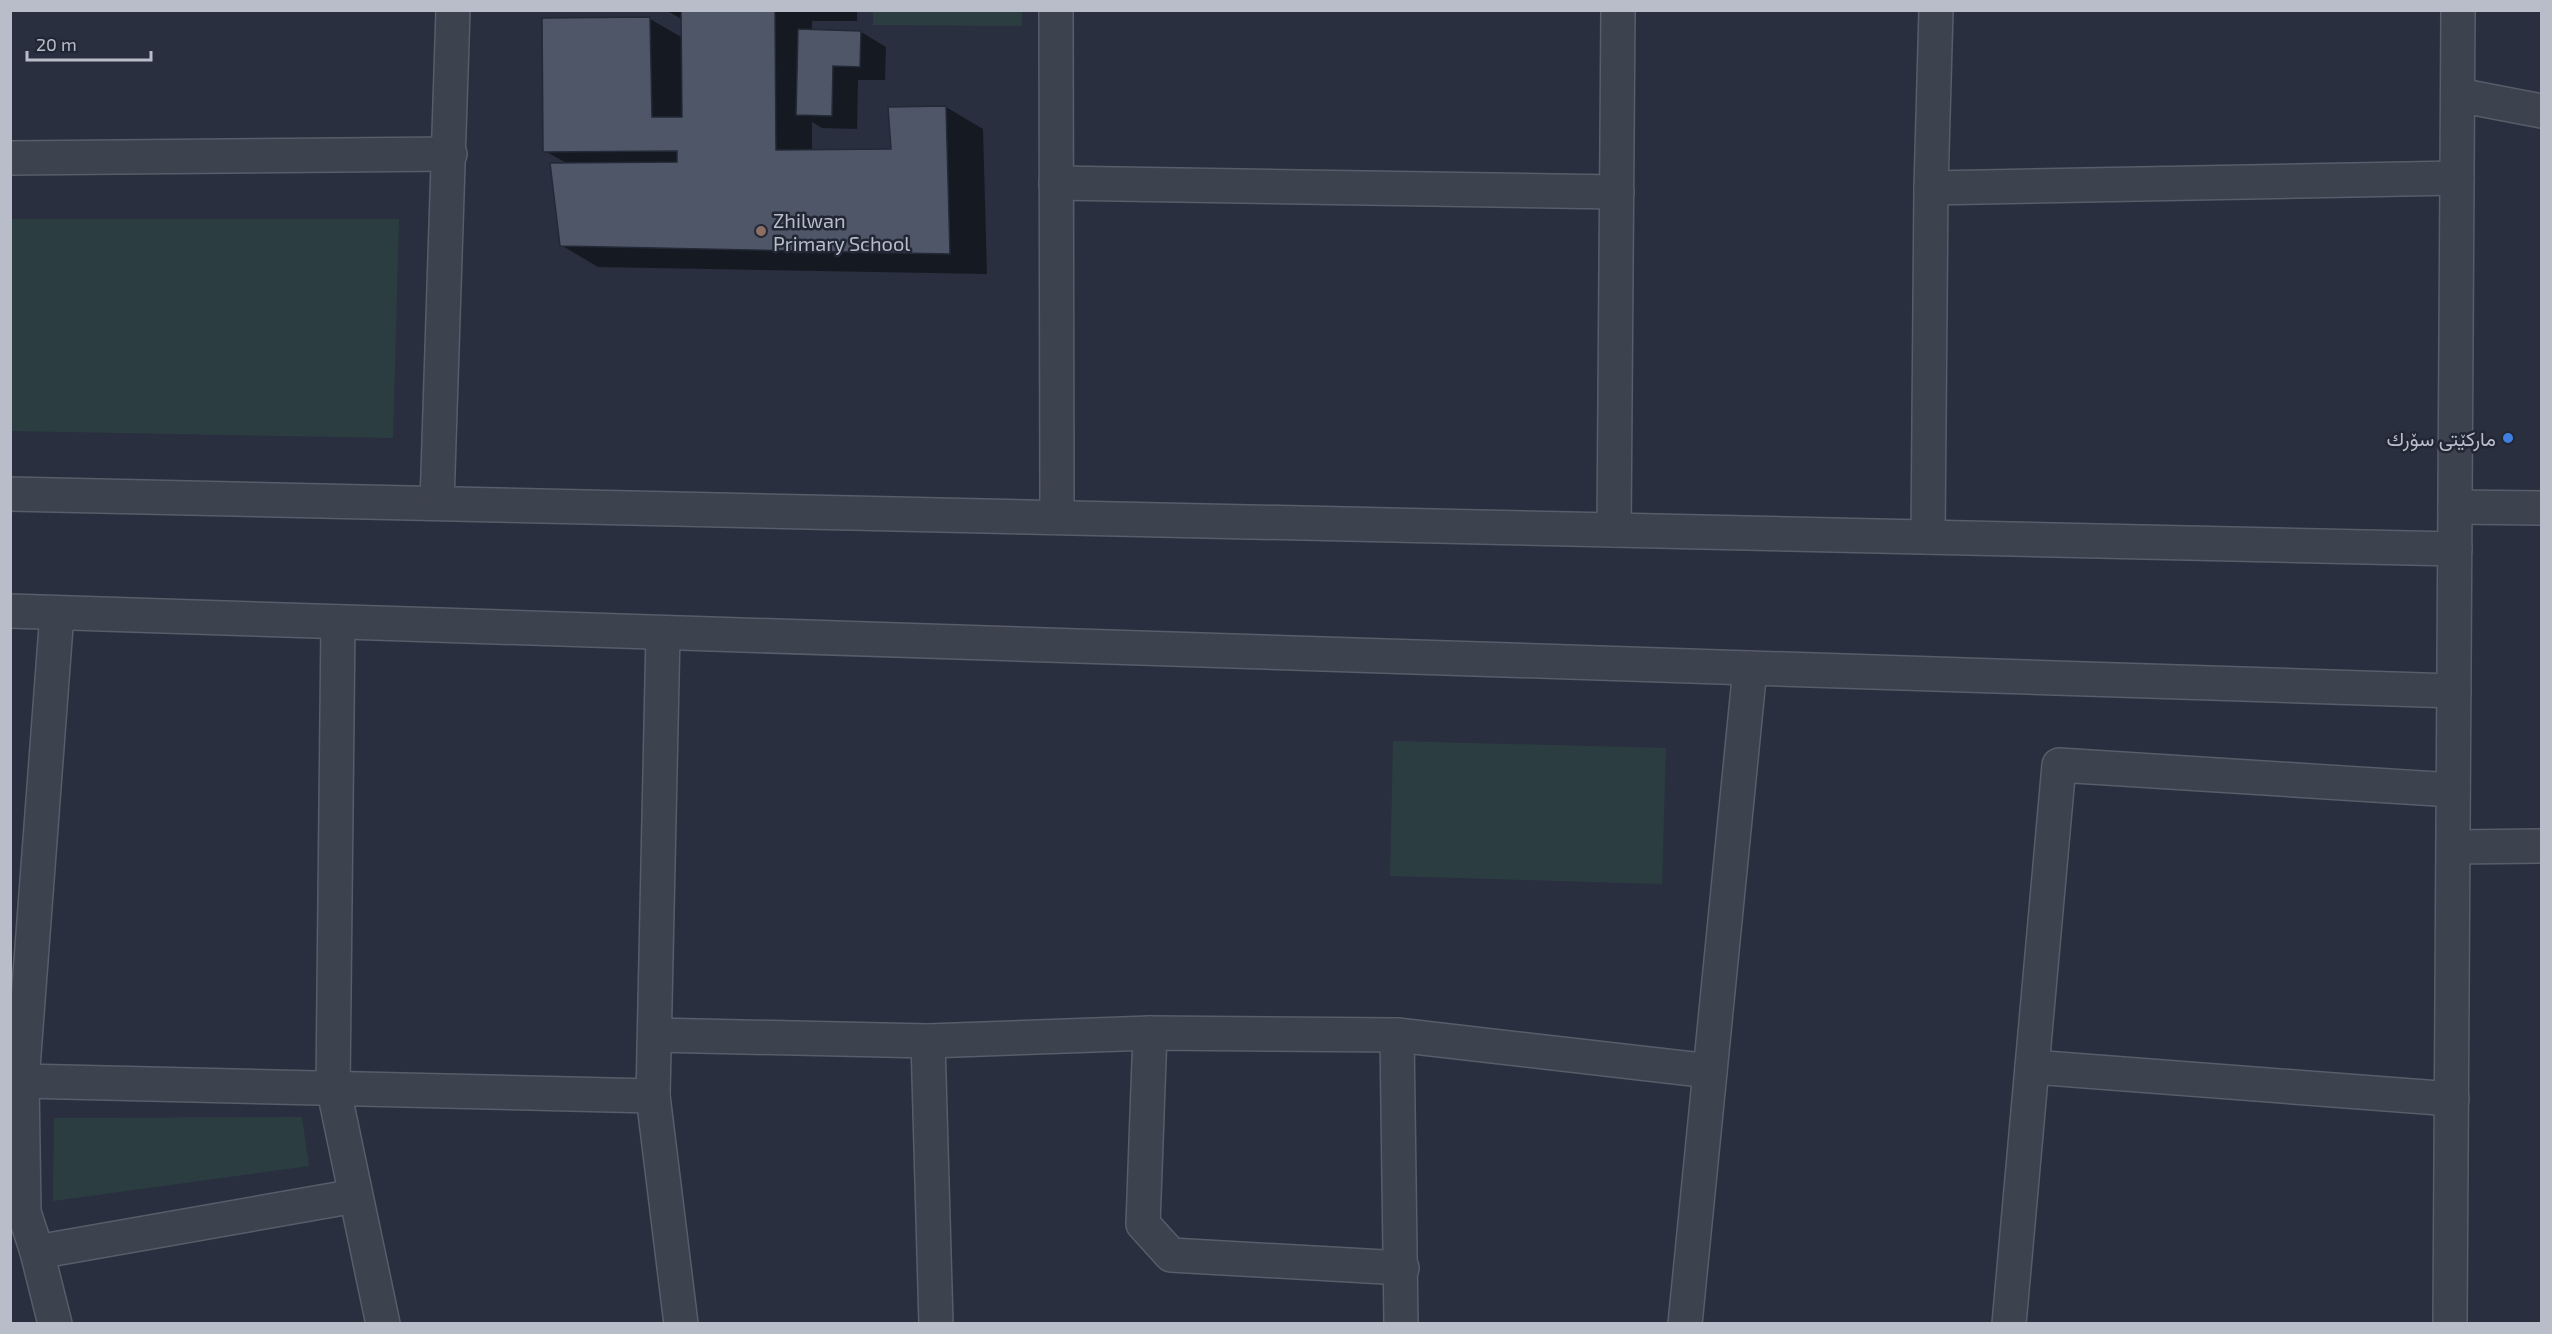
<svg xmlns="http://www.w3.org/2000/svg" width="2552" height="1334" viewBox="0 0 2552 1334" font-family="'Exo 2',Vazirmatn,sans-serif">
<rect width="100%" height="100%" fill="#292f3f"/>
<g fill="#2c3d41">
<polygon points="873,11 1022,11 1022,26 873,25"/>
<polygon points="11,219 399,219 393,438 11,431"/>
<polygon points="1393,741 1666,748 1662,884 1390,876"/>
<polygon points="302,1117 309,1166 53,1201 54,1118"/>
</g>
<polygon fill="#0007" points="666,10 857,10 857,21 812,21 812,31 861,32 886,47 885,80 858,80 857,129 822,128 812,122 812,151 893,151 946,107 983,129 987,274 598,267 561,245 568,164 545,151 544,20 650,19 683,38 683,20"/>
<g fill="#4f5667" stroke="#232936" stroke-width="1.5">
<polygon points="681,10 775,10 776,150 891,149 888,107 946,106 950,254 560,246 550,163 677,162 677,151 543,152 542,18 650,17 652,117 682,117"/>
<polygon points="798,29 861,31 860,67 833,66 832,116 796,115"/>
</g>
<g fill="none" stroke-linecap="round" stroke-linejoin="round">
<defs>
<g id="minor">
<polyline points="1056,10 1057,517"/>
<polyline points="2458,95 2542,111"/>
<polyline points="10,158 450,154"/>
<polyline points="1056,183 1617,192"/>
<polyline points="1931,188 2457,178"/>
<polyline points="10,494 2455,549"/>
<polyline points="437,503 453,10"/>
<polyline points="2455,507 2542,508"/>
<polyline points="1614,530 1618,10"/>
<polyline points="1928,537 1931,188 1936,10"/>
<polyline points="10,611 2454,691"/>
<polyline points="338,622 333,1086 383,1324"/>
<polyline points="663,633 653,1096 681,1324"/>
<polyline points="2454,847 2542,846"/>
<polyline points="1150,1033 1143,1224 1171,1255 1402,1268"/>
<polyline points="655,1035 928,1041 1150,1033 1397,1035 1710,1071"/>
<polyline points="1397,1035 1401,1324"/>
<polyline points="928,1041 936,1324"/>
<polyline points="2032,1067 2452,1099"/>
<polyline points="22,1081 653,1096"/>
<polyline points="37,1252 355,1196"/>
<polyline points="55,1324 37,1252 24,1212 22,1081 57,613"/>
<polyline points="1685,1324 1750,668"/>
<polyline points="2009,1324 2059,765 2453,790"/>
</g>
<polyline id="tertiary" points="2450,1324 2458,10"/>
</defs>
<use href="#minor" stroke="#575d69" stroke-width="36"/>
<use href="#tertiary" stroke="#575d69" stroke-width="36"/>
<use href="#minor" stroke="#3d424f" stroke-width="33"/>
<use href="#tertiary" stroke="#3d424f" stroke-width="33"/>
</g>
<circle fill="#8d6e63" stroke="#212734" stroke-width="2" cx="761" cy="231" r="6"/>
<circle fill="#3f7fe0" stroke="#212734" stroke-width="2" cx="2508" cy="438" r="6"/>
<g text-anchor="middle" dominant-baseline="central" stroke-width="5" stroke-linejoin="round" paint-order="stroke">
<g font-size="20" fill="#b9bdc9" stroke="#212734" text-anchor="start">
<text x="773" y="220">Zhilwan<tspan x="773" dy="23">Primary School</tspan></text>
<text x="2496" y="438" text-anchor="end">مارکێتی سۆرك</text>
</g>
</g>
<rect width="2552" height="1334" fill="none" stroke="#b9bdc9" stroke-width="24"/>
<path d="M27 51v9h124v-9" fill="none" stroke="#b9bdc9" stroke-width="3"/>
<text x="36" y="51" font-size="18" fill="#b9bdc9" stroke="#212734" stroke-width="4.5" paint-order="stroke">20 m</text>
</svg>
